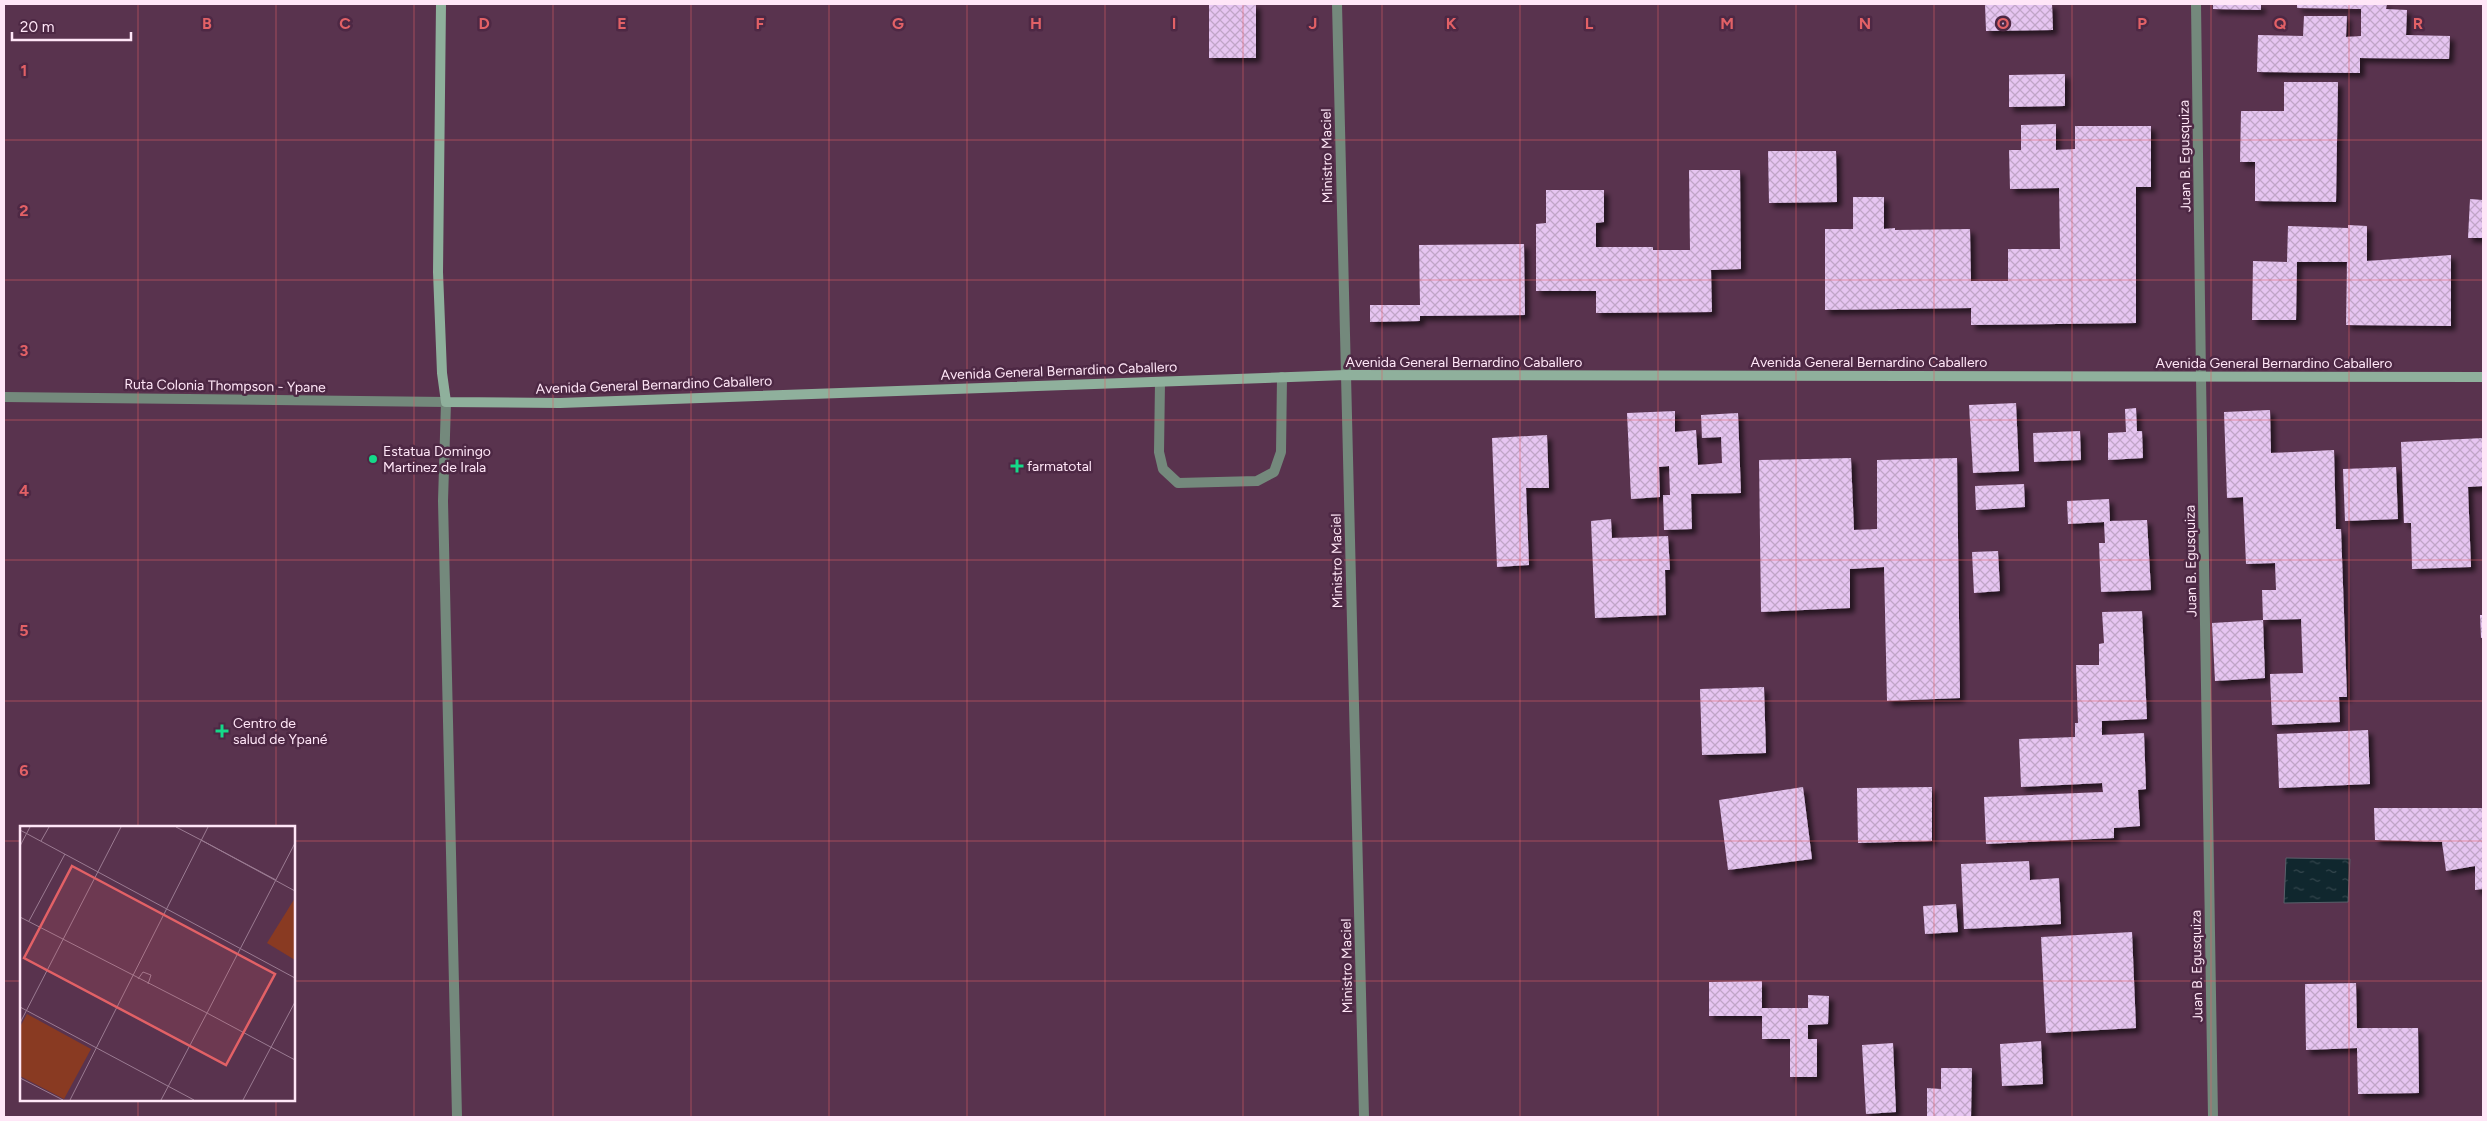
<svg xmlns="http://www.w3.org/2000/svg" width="2487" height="1121" viewBox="0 0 2487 1121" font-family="Figtree,sans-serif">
<defs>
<pattern id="water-ripples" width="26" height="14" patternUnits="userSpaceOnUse" patternTransform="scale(1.25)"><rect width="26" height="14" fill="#10272e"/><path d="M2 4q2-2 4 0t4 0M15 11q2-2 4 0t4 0" fill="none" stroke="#34464d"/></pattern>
<pattern id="building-cross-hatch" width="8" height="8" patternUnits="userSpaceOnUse" patternTransform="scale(1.25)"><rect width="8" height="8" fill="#e6c5f1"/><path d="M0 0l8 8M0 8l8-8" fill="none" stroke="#c0a5c7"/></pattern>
<filter id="shadow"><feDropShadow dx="4.5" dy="4.5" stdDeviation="2.5" flood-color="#0009"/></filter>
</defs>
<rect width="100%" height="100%" fill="#59334e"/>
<polygon fill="url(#water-ripples)" stroke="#58606a" points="2286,858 2350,859 2348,902 2284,903"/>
<g fill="url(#building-cross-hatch)" filter="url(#shadow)">
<rect x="1209" y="4" width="47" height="54"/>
<polygon points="1985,4 2052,4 2053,30 1986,31"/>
<polygon points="2213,4 2261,4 2261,10 2213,9"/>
<polygon points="2297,4 2387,4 2386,9 2407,10 2406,35 2450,36 2449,59 2360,58 2360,73 2257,72 2258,35 2303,36 2304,16 2347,16 2346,37 2361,36 2361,9 2297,8"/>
<polygon points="2065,74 2065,106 2009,107 2009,75"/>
<polygon points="2284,82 2338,82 2336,202 2255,201 2255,162 2240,162 2241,111 2284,111"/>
<polygon points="2056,124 2056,150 2075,149 2075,126 2151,126 2151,187 2136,187 2136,323 1971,325 1971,308 1825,310 1825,229 1853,229 1853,197 1884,197 1884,229 1895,228 1895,230 1970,229 1971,281 2008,281 2008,249 2060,249 2059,188 2010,189 2009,150 2021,150 2021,125"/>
<polygon points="1768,151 1836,151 1837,202 1769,203"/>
<polygon points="1689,170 1740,170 1741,269 1711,270 1712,312 1596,313 1596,291 1536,291 1536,224 1546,223 1546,190 1604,190 1604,222 1596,223 1596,247 1653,247 1653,250 1690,250"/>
<polygon points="2470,199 2483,200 2483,238 2468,238"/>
<polygon points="2348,225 2367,226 2367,261 2451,255 2451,326 2346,325 2347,262 2297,262 2296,320 2252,320 2253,261 2287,262 2288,226 2348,228"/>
<polygon points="1524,244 1525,315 1420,316 1420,321 1370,322 1370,305 1420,305 1419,245"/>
<polygon points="2016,403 2019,471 1973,473 1969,405"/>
<polygon points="2136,408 2137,431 2142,431 2143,458 2108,460 2108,433 2126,432 2125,409"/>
<polygon points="2270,410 2271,453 2334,450 2336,529 2341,529 2347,697 2339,697 2340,722 2272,725 2270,674 2303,673 2301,619 2263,620 2262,590 2276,590 2275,563 2246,564 2243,497 2227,498 2224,412"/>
<polygon points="1675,411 1675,432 1696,430 1698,465 1722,463 1721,437 1702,438 1701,415 1738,413 1741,493 1691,494 1692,529 1664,530 1663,495 1670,495 1669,466 1659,467 1660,497 1631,499 1627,413"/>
<polygon points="2080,431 2081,460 2034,462 2033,433"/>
<polygon points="1547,435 1549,488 1526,488 1529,565 1497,567 1492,438"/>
<polygon points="2483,438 2483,486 2468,487 2471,567 2412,569 2411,523 2404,523 2401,442"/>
<polygon points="1851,458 1854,530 1877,529 1877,460 1957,458 1960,698 1887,701 1884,567 1850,569 1850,608 1761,612 1759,460"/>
<polygon points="2396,467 2398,519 2345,521 2343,469"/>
<polygon points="2024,484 2025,507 1976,510 1975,486"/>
<polygon points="2109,499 2110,521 2147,520 2151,590 2101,592 2099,543 2105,543 2104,522 2068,524 2067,501"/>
<polygon points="1611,519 1612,538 1668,536 1670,570 1665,570 1666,615 1595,618 1591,521"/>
<polygon points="1998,551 2000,591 1974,593 1972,552"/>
<polygon points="2142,611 2147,719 2102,721 2102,735 2144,733 2146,789 2138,790 2140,826 2114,828 2114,838 1986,844 1984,797 2103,792 2102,783 2021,787 2019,739 2075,737 2075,723 2078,723 2076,665 2099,665 2099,644 2104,643 2102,612"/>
<polygon points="2480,615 2483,615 2483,638 2481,638"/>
<polygon points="2263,620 2265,678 2215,681 2212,623"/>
<polygon points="1764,687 1766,753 1702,755 1700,689"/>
<polygon points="2368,730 2370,784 2279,788 2277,734"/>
<polygon points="1803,787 1812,859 1728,870 1719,800"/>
<polygon points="1932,787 1932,841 1858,843 1857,788"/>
<polygon points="2374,808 2483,808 2483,889 2475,890 2475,866 2446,871 2442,842 2375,840"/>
<polygon points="2029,861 2030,880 2059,878 2061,924 1964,929 1961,864"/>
<polygon points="1956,904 1958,932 1925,934 1923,906"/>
<polygon points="2132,932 2136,1028 2046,1033 2041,937"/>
<polygon points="1762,981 1762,1008 1808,1008 1808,995 1829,996 1828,1024 1808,1025 1808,1039 1817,1039 1817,1077 1790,1077 1790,1039 1762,1039 1762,1016 1709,1016 1709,982"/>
<polygon points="2356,983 2357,1028 2418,1028 2419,1093 2358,1094 2357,1048 2306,1050 2305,984"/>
<polygon points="2041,1041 2043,1084 2002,1086 2000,1044"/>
<polygon points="1893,1043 1896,1112 1866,1114 1862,1045"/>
<polygon points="1941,1068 1972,1068 1971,1117 1927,1117 1927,1088 1941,1089"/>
</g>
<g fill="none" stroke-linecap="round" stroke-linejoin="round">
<polyline stroke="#74897c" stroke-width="10" points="1160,382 1159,452 1163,469 1178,483 1257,481 1274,472 1281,452 1282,377"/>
<g stroke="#74897c" stroke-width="10">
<polyline points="1337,4 1346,375"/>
<polyline points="2196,4 2201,377"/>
<polyline points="4,397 446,402 443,501 457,1117"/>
</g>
<g stroke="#74897c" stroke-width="10">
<polyline points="1346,375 1364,1117"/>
<polyline points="2201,377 2213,1117"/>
</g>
<polyline stroke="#8fb09c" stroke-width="10" points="441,4 438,272 442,373 446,402 560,403 1346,375 2483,377"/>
</g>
<path fill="none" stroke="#e26166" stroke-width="1" stroke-opacity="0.55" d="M138,4V827M276,4V827M414,4V1117M553,4V1117M691,4V1117M829,4V1117M967,4V1117M1105,4V1117M1243,4V1117M1382,4V1117M1520,4V1117M1658,4V1117M1796,4V1117M1934,4V1117M2072,4V1117M2211,4V1117M2349,4V1117M4,140H2483M4,280H2483M4,420H2483M4,560H2483M4,701H2483M4,841H21M294,841H2483M4,981H21M294,981H2483M138,1100V1117M276,1100V1117"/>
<g fill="#15d989" stroke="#4d2844" stroke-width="2">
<circle cx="373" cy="459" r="5"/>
<path d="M1014.5 458.5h5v5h5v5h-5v5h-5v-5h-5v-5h5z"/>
<path d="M219.5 723.5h5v5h5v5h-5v5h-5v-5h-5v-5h5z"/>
</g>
<g text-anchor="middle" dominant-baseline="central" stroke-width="5" stroke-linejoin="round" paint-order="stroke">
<g font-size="14" fill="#ffe6f7" stroke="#4d2844">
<text transform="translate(1327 156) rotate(-91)">Ministro Maciel</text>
<text transform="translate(2185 156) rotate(-91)">Juan B. Egusquiza</text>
<text x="1464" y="362">Avenida General Bernardino Caballero</text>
<text x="1869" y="362">Avenida General Bernardino Caballero</text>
<text x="2274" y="363">Avenida General Bernardino Caballero</text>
<text transform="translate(1059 371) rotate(-2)">Avenida General Bernardino Caballero</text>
<text transform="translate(654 385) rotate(-2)">Avenida General Bernardino Caballero</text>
<text transform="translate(225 386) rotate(1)">Ruta Colonia Thompson - Ypane</text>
<text transform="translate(1337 561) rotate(-91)">Ministro Maciel</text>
<text transform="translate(2191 561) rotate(-91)">Juan B. Egusquiza</text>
<text transform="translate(1347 966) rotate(-91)">Ministro Maciel</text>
<text transform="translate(2197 966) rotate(-91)">Juan B. Egusquiza</text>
</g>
<g font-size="14" fill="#ffe6f7" stroke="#4d2844" text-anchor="start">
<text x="383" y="451">Estatua Domingo<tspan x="383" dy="16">Martinez de Irala</tspan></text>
<text x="1027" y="466">farmatotal</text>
<text x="233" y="723">Centro de<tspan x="233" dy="16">salud de Ypané</tspan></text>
</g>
</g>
<g transform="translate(20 826)">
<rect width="275" height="275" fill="#59334e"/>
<path d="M7,188L71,223L44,273L0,250V201Z" fill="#893a22"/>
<path d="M275,72V134L247,117Z" fill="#893a22"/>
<path fill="none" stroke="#9b7b92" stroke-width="1" d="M156,1L181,14M0,4L275,152M21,15L29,1M275,17L187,187L275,234M0,20L10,1M256,54L181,14L275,65M0,91L187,187L141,274M9,95L45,28M118,153L123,146L131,149L128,158M0,181L174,274M0,197L101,1M0,252L43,274M50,274L188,1M223,274L275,176"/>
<path fill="#e26166" fill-opacity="0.15" stroke="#e26166" stroke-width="2.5" d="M52,40L255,148L206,239L4,132Z"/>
<rect width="275" height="275" fill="none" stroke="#ffe6f7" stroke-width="2.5"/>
</g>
<g font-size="16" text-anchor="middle" font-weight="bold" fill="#e26166" stroke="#4d2844" stroke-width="5" stroke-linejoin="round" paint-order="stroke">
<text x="207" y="29">B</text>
<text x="345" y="29">C</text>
<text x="484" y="29">D</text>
<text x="622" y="29">E</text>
<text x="760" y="29">F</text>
<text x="898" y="29">G</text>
<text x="1036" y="29">H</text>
<text x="1174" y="29">I</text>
<text x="1313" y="29">J</text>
<text x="1451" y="29">K</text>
<text x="1589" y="29">L</text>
<text x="1727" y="29">M</text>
<text x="1865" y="29">N</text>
<text x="2003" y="29">O</text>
<text x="2142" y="29">P</text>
<text x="2280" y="29">Q</text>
<text x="2418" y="29">R</text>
<text x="24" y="76">1</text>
<text x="24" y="216">2</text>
<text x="24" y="356">3</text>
<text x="24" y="496">4</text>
<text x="24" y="636">5</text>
<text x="24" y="776">6</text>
</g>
<rect width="2487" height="1121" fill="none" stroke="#ffe6f7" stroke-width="10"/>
<path d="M12 32v8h119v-8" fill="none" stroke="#ffe6f7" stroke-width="2.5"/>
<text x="20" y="32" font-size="15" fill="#ffe6f7" stroke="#4d2844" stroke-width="4" paint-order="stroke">20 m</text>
</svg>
